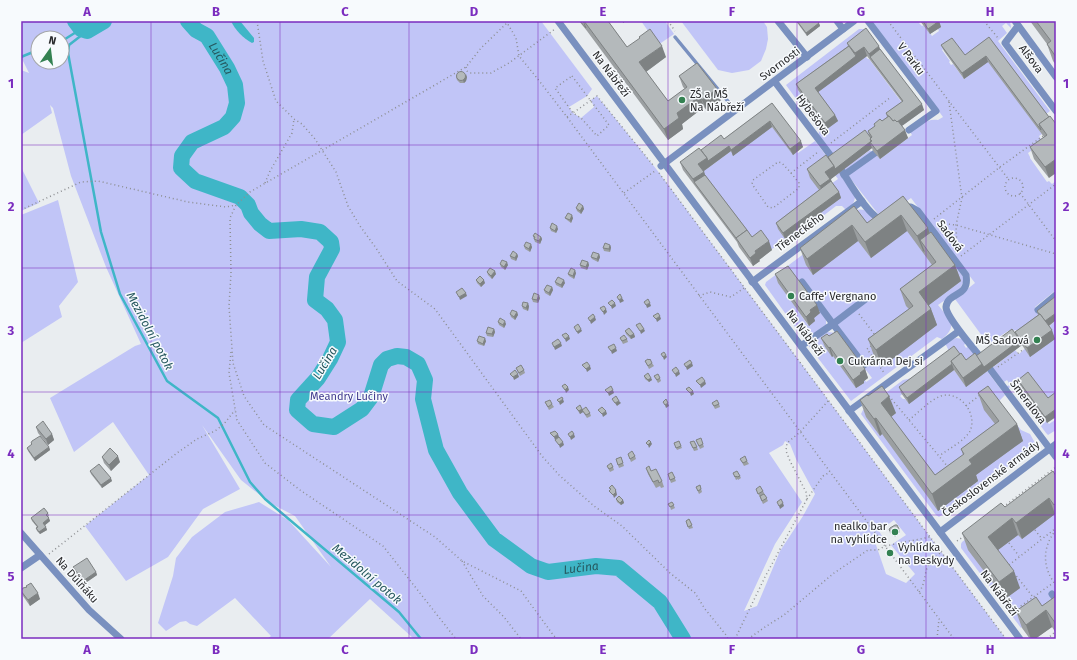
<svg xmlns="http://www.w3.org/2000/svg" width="1077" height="660" viewBox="0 0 1077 660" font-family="'Fira Sans',sans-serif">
<rect width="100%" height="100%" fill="#e9edf0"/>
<g fill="#c1c5f7" fill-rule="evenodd">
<path d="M21,21H541L592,89L587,96L569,107L573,113L581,118L594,107L591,100L597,96L657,170L1006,639H414L370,599L328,639H267L271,636L235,598L197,626L190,624L186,621L180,622L166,631L158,623L173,576L176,558L192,537L225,512L259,502L288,520L331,567L295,516L270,503L241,480L202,425L240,489L203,509L168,557L126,581L85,526L149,475L113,422L74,452L50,398L135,346L141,344L106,267L71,176L53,108L50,105L52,113L21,135V70L29,73L21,57ZM38,38H62V62H38ZM785,441L790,444L796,459L815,494L803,516L780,551L757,606L744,611L775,544L802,502L769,453L783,445ZM894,520L906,535L891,545L915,574L906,583L886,574L875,542L882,536L879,531Z"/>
<polygon points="641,21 665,21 674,34 658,45"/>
<polygon points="681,21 763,21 767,27 768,39 766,49 761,61 749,70 732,73 718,70"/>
<path d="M872,21H921L919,23L922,26L924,25L932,36L939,31L938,29L941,26L937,21H1010L1011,28L1006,23L1002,26L1007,33L998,41L1050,111L1045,115L1017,74L999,54L969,59L949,44L942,50L950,61L949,62L951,65L953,64L964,79L988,61L1042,134L1039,136L1043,142L1028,153L1030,157V158L1047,182L1049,181L1052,184L1056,181V290L1035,307L1037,310L1054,305L1019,330L1008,331L988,344L955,299L975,283L911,198L888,215H879L843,169L870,150L873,154L876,153L880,159L912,135L910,132C919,126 927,118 938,120L943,117Z"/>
<polygon points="859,29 864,29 867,30 799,90 827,128 817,93 865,56 868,59 869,59 903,104 892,124 835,159 818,135 819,132 818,129 786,85"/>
<path d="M772,127L798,153L815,141L831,162L810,178L841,198L831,184L838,179L835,175L839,173L855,196C855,203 851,206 846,210L842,206H836L783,247L780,244L772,249L756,245L701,173L731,151Z"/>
<polygon points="21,167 39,203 21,211"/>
<polygon points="58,200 78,282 59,306 62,317 21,343 21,215"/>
<path d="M857,210C869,207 874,219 880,228L914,211L964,278C963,291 948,298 938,305C949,319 959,325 942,339L937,337L851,401L808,345L827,332L836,333L830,342L825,347L832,356H833L863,381L865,380L866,382L872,378L866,370L864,372L804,281L801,315L808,325L820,311L826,320V325L805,341L765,285L766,282L848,221Z"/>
<polygon points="1056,320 1056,399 1050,404 1026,396 1049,424 1055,420 1054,418 1056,416 1056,430 1048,435 1046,433 1011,386 1008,389 1007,386 1010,385 1007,380 1004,382 1005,384 992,368 1015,350 1019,354"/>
<polygon points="956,338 963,339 966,343 964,345 966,348 969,346 979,360 969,365 956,352 900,396 903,399 905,399 909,403 954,370 966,386 987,371 1005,395 999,401 1021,430 1030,434 1035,443 1034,447 939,517 936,515 861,414 863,410 903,380 912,378 948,352 948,349 945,343"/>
<polygon points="1056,472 1056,595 1021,628 961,548 961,544 962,542"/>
</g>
<path fill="#3fb6c7" d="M231,21H240L254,38V42L252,43C243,38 235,30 231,21Z"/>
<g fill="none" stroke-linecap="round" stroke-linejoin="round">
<g stroke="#3fb6c7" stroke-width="2.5">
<polyline points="87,31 69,45 68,53 101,232 120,294 167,381 218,418 250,482 265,499 399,612 421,639"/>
<polyline points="62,41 81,29"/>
<polyline points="21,57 38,50"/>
</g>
<g stroke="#3fb6c7" stroke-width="16">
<polyline points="75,21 81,29 87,31 104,21"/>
<path id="s1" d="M188,21L196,30L207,36L227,68L235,85L237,103L233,117L224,127L192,142L182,156L181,168L195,181L240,197L248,205L251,213L260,224L269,231L301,229L320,232L331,242L332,249L317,277L315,300L327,309L335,320L338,342L330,359L318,378L298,400L297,410L313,424L334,427L362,409L371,397L381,365L387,359L397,356L406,357L418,364L425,380L423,399L436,450L460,493L494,539L531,566L548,572L596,566L619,568L660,602L683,639"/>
</g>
<g stroke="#8d8f92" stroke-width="1.5" stroke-dasharray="1 3" stroke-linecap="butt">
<polyline points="257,21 263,61 276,101 294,119 302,124 315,139 336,172 348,206 360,226 376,248 397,281 435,309 542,456 559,475 594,506 622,526 670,573 695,593 705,609 726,635 728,639"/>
<polyline points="506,21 516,38 519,56 537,78 567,117 954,639"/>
<polyline points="509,21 481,48 466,67 250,192 236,205 230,218 231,273 229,306 233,363 244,396 264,425 435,537 462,561 521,591 554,636 558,639"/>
<polyline points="620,21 622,23 625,21"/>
<polyline points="668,21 675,31"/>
<polyline points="888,21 1009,180"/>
<polyline points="984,21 998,38"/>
<polyline points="466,67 467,71 470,73 491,73 509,63 555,29"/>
<polygon points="572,76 609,125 597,136 581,118 573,113 555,88"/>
<polyline points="613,82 620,77"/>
<polyline points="949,102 962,198 956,225 957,249"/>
<polyline points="567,117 597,96 653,165"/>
<polyline points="831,143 891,97"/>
<polyline points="659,173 1006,639"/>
<polyline points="791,173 799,183 799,188 773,208 768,207 752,184 753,180 778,162 782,163 791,173 818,152"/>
<circle cx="1014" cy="187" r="9"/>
<polyline points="265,183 270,171 292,133 294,119"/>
<polyline points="624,193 655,171"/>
<polyline points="1020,193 1056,241"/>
<polyline points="21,210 81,182 98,181 188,202 226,207 236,205"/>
<polyline points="934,219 1000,167 1043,136"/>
<polyline points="937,223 956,225 1056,254"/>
<polyline points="961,256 1056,184"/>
<polyline points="699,296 710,292 731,297 744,288"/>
<polyline points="859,314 875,335"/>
<polyline points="871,346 867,349 885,374"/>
<polyline points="231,352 229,373 237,420 265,463 300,490 383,546 456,639"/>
<polyline points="998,367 1024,349"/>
<polyline points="889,396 948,467"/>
<polyline points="966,406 980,395"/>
<path d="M909,420C919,412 930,400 941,396C960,390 978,414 970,431C966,440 947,450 939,456"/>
<polyline points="807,499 823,476 830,472"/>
<polyline points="1003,507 1056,467"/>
<polyline points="1035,530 1042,539"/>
<path d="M1056,530C1042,547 1042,568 1056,585"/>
<polyline points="957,541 963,537"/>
<polyline points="1009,543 1019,556"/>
<polyline points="49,554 177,453 197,439 215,431 224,424 235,410"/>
<polyline points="462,561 483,596 504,617 521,639"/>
<polyline points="1009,565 1056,528"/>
<polyline points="1014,573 1033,597"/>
<path d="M919,592C925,584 924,577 927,568C930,562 937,556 942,551"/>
<polyline points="1011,613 1053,583"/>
<polyline points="735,639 765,577 807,499 806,492 790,461 786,451 787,443 800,432 829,400"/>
<polyline points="748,639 765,627 784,615 834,573 868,550 878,550 885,546 930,537"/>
<polyline points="937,639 939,619"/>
<polyline points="1047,639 1055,632"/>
</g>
<polyline stroke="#7990bf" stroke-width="3.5" points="675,37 731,105"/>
<g stroke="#7990bf" stroke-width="7">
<polyline points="558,21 1020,639"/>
<polyline points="778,21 807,57"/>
<polyline points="837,21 843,29"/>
<polyline points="868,21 936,111 909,130"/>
<polyline points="1015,21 1056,77"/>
<polyline points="1018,26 1005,43 1056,111"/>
<polyline points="775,82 834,160"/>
<polyline points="661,166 854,21"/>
<path d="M842,171C849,182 870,219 883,220"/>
<polyline points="844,175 875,153"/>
<path d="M904,207H911L918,211L966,275C970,298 948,291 946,307C946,317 975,350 982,359"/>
<polyline points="752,282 862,201"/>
<polyline points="1038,310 1056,295"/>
<polyline points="801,346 833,324 802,282"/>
<polyline points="864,365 833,324 867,298"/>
<polyline points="990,369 1056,457"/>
<polyline points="849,411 959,331"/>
<polyline points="940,532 1056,444"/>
<polyline points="21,533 89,610 121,639"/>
<polyline points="21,568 40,555"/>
<polyline points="1052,594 1056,599"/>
</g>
</g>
<g fill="#9b9fa1">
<polygon points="579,21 608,21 627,47 666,57 646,72 668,101 685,89 683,87 679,76 721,100 707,111 704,107 682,124 683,129 668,140 587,31"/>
<polygon points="796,21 818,21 820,26 807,36"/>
<polygon points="920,21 939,21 941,27 930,34"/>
<polygon points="1030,21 1056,21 1056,65 1053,61 1047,44"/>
<polygon points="989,37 1049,117 1049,178 1034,159 1030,147 1044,137 988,62 964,79 944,51 941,45 965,55"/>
<polygon points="847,43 880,49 924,110 902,126 908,138 880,159 873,151 872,148 831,179 831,181 839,192 841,198 785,239 778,229 776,223 819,190 810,178 807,169 869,135 868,131 875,126 874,124 882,121 887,117 886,113 902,102 867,56 818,92 835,115 838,121 827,129 798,90 796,84 848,46"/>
<polygon points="456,77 467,77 466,81 464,83 460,83 457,80"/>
<polygon points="772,103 803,147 793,155 772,127 733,156 731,151 704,171 705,175 747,230 752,237 772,250 759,260 760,261 753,266 739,247 737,242 683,170 680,162 701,150 724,139"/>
<polygon points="903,196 930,233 955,265 961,281 929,305 931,309 937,325 882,367 874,356 868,339 909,309 906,306 900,289 932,265 907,231 871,258 858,241 813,275 806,265 800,248 854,206 867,223"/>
<polygon points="583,206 584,209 581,214 577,211 576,208"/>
<polygon points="565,218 573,218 571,223 567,220"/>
<polygon points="550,228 558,229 556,233 551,231"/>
<polygon points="533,236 541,237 542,239 540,244 535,242"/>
<polygon points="524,246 532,247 530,252 525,249"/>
<polygon points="611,247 610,252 604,251 603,248"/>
<polygon points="517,254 518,256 516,261 511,259 510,256"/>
<polygon points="599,254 600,257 598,262 592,259 591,257"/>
<polygon points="588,262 589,265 587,270 581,268 580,265"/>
<polygon points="500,264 508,265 505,270 501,267"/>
<polygon points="487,272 496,274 492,279 488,275"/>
<polygon points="576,273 574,279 569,276 568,274"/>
<polygon points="775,274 820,313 814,318 815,321 809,326 778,283"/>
<polygon points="476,280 485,283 481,287 477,283"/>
<polygon points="555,282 565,283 562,288 556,285"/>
<polygon points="552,287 553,290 550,296 545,293 544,290"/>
<polygon points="540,298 538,303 533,302 532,299"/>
<polygon points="522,306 529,306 528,311 523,309"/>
<polygon points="1037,311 1056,320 1049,326 1055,339 1030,357 1022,345 966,387 954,370 909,404 901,393 899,387 960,354 966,360 976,356 1016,335 1015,332 1038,315"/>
<polygon points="517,312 518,315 515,320 511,317 510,314"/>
<polygon points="498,322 506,324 504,328 499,325"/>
<polygon points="494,329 495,332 493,337 487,336 486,333"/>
<polygon points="625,331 634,334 635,337 631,339 626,334"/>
<polygon points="829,336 865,369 868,378 864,381 864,383 856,388 833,356 832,357 825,347 821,338"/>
<polygon points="620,338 627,339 628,342 623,344"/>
<polygon points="477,341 486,341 484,346 478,344"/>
<polygon points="649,360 652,363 654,366 649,369 645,361"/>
<polygon points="516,368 524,370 525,373 520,376"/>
<polygon points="644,376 651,378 652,380 649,382 645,379"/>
<polygon points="654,376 660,378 661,381 658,383"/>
<polygon points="1018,380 1048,398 1047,423 1020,386"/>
<polygon points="978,393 1017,424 1023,441 976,475 978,481 938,511 882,434 880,436 866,417 860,400 868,396 896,413 891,417 935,475 963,455 961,449 995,424 984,410"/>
<polygon points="545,402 552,404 554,407 549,410"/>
<polygon points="712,403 719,404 720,407 715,409"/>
<polygon points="576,408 583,409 590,413 591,416 587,418 583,412 580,414"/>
<polygon points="36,427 52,434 54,440 48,445 38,433"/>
<polygon points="696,440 703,444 704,447 700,449"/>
<polygon points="679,441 682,448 677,450 674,443"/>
<polygon points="690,442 697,447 698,450 694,451"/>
<polygon points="31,443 49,447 50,450 35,461 28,451 27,448 32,444"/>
<polygon points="628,454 635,456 636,459 631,462"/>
<polygon points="102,457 120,462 111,471 104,463"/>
<polygon points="621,457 624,466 619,468 616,459"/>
<polygon points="740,459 747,461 749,464 744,466"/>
<polygon points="607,466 613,467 614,470 610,472"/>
<polygon points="646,468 651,471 662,481 664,487 661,488 660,486 656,488 648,474"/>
<polygon points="90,471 112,481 102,488 91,474"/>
<polygon points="672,472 676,481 671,483 668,474"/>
<polygon points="733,473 740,476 741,478 738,480 738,479 736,480"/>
<polygon points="1056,476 1056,516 1055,514 1022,539 1018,535 998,550 1020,588 1005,599 968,550 962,533"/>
<polygon points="700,485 702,492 699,494 696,487"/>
<polygon points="756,489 763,491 768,501 763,504"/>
<polygon points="616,499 623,500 624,503 621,505 617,502"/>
<polygon points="672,502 675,508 671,510 670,506"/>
<polygon points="48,513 49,516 48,517 50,521 45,525 47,530 40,534 37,531 36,528 37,527 32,521 31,518"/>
<polygon points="689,519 693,528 689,529 686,521"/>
<polygon points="889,530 900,532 895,537 890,533"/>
<polygon points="73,567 96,572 97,575 84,584 74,570"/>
<polygon points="27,587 40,599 30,606 23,596 21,591"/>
<polygon points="1056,596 1056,633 1052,627 1035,639 1030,639 1022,628 1016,611 1042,606"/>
</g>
<g fill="#7e8283">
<polygon points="939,21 941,27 930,34 928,29"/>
<polygon points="819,23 820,26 807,36 806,33"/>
<polygon points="662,46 666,57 643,74 639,62"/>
<polygon points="879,46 882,54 870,57 869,54"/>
<polygon points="864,47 867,56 817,93 815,88 856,56 855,53"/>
<polygon points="986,56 988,62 964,79 962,73"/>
<polygon points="466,74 467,77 466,81 464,83 463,80"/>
<polygon points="717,89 721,100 707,111 702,100"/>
<polygon points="700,96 704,107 682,124 683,129 668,140 664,129 677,113"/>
<polygon points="922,104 924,110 896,130 894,124"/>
<polygon points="835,115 838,121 827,129 825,123"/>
<polygon points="770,121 772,127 733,156 731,150"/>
<polygon points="905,130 908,138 880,159 877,151"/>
<polygon points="801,141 803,147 793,155 790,149"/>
<polygon points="870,142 872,148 831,179 833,187 823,195 820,186 825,172"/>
<polygon points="729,146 731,151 701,173 698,164 707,158"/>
<polygon points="1056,159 1056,173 1049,178 1045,167"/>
<polygon points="704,172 707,180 694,182 693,179"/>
<polygon points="839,192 841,198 785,239 783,233"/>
<polygon points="583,206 584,209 581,214 580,211"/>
<polygon points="572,215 573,218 571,223 570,220"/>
<polygon points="901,215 907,231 871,258 865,242"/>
<polygon points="852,225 858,241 813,275 807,259"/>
<polygon points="557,226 558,229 556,233 555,231"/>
<polygon points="928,228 934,245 920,240 925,252 922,250 924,253 917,236"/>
<polygon points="541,237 542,239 540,244 539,241"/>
<polygon points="769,241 772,250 759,260 760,261 753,266 750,258 755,251"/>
<polygon points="531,244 532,247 530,252 529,249"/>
<polygon points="610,245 611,247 610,252 609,249"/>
<polygon points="517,254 518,256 516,261 515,258"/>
<polygon points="599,254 600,257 598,262 597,259"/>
<polygon points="507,262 508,265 505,270 504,267"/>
<polygon points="588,262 589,265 587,270 586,267"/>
<polygon points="955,265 961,281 925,308 919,292"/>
<polygon points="575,270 576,273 574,279 573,276"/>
<polygon points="495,271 496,274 492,279 491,276"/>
<polygon points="484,280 485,283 481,287 480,284"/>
<polygon points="564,280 565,283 562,288 561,285"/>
<polygon points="552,287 553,290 550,296 549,293"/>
<polygon points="466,293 467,296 460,300 459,297"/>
<polygon points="539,295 540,298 538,303 537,300"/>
<polygon points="622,298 624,301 620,303 619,300"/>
<polygon points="528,303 529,306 528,311 526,308"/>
<polygon points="615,303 616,306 612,309 611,306"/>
<polygon points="650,303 651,306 647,308 646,305"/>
<polygon points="817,305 820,313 814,318 815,321 809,326 806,317 810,310"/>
<polygon points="606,309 607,312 604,315 603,312"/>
<polygon points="931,309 937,325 882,367 876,350"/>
<polygon points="517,312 518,315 515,320 514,317"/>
<polygon points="1056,313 1056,320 1047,327 1045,321"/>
<polygon points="660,316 661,319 657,322 656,319"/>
<polygon points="595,317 596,320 591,324 590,321"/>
<polygon points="505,321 506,324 504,328 503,325"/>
<polygon points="494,329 495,332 493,337 492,334"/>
<polygon points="581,329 582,331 578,334 577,332"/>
<polygon points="644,329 645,331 641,334 640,331"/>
<polygon points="1052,330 1055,339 1030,357 1027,348"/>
<polygon points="634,334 635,337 631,339 630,336"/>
<polygon points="569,336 570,339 566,342 565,339"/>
<polygon points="485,338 486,341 484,346 483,344"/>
<polygon points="1020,340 1022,345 966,387 963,378 982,364"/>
<polygon points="561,343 562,346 555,350 554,347"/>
<polygon points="830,347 833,356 832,357 829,348"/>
<polygon points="616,348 617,351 612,354 611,351"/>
<polygon points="666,355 667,357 664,360 663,357"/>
<polygon points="692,363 693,366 687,370 686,367"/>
<polygon points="952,364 954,370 909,404 907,398"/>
<polygon points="590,366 591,369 587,372 586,369"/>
<polygon points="865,369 868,378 864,381 864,383 856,388 853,380 860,373"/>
<polygon points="679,371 680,374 676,377 675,374"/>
<polygon points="518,374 519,377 514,380 513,377"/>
<polygon points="651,378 652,380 649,382 648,380"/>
<polygon points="705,381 706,384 701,388 700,385"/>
<polygon points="568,387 569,390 566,393 565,390"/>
<polygon points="613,390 614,393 609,396 608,393"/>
<polygon points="693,391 694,394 691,396 690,393"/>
<polygon points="889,396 896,413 887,420 881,403"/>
<polygon points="563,399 564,402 560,405 559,402"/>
<polygon points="619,401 621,403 617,406 615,403"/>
<polygon points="668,403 669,406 666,408 665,405"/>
<polygon points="582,409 583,412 582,410 583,412 580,414 579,411"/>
<polygon points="1056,409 1056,417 1047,423 1045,417"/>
<polygon points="606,411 607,414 603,417 602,414"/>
<polygon points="876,418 882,434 880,436 874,419"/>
<polygon points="1017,424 1023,441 976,475 978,481 938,511 932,494 969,460"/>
<polygon points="52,434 54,440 48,445 46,439"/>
<polygon points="558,434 559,437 555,440 554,437"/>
<polygon points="574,434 575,437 571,440 570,437"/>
<polygon points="563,442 564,445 560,448 559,445"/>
<polygon points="651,442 652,444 649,448 648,445"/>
<polygon points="49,447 50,450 35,461 34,458"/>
<polygon points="118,456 120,462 111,471 109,465"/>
<polygon points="111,478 112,481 102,488 101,485"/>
<polygon points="616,490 617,495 614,498 613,495"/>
<polygon points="1049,498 1055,514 1022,539 1016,523"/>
<polygon points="623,500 624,503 621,505 620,503"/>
<polygon points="783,503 784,506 780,509 779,506"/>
<polygon points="49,518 50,521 44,526 43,523"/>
<polygon points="1012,518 1018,535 994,553 988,537"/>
<polygon points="46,527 47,530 40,534 39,532"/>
<polygon points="899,529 900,532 895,537 894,534"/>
<polygon points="1014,571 1020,588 1005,599 999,582"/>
<polygon points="96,572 97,575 84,584 83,581"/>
<polygon points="38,593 40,599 30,606 28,600"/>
<polygon points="1046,610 1052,627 1035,639 1031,639 1026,625"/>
</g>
<g fill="#b4b9bb" stroke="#7e8283">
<polygon points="580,21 583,21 586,28"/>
<polygon points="584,21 608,21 627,47 640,38 639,37 650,29 662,46 639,62 668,101 687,87 679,76 697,63 717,89 702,100 700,96 677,113 679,118 664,129"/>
<polygon points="797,21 818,21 819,23 806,33"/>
<polygon points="923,21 939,21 928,29"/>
<polygon points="1036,21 1056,21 1056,57 1047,44 1051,41"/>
<polygon points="866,28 879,46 869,54 864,47 855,53 847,43"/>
<polygon points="989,37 1049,117 1039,124 1041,130 986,56 962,73 941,45 952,38 965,55"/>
<polygon points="849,46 856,56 815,88 835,115 825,123 796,84"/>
<polygon points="880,49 922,104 897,122 895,120 893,121 889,116 888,116 886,113 903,101 870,57"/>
<circle cx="461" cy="76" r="4.5"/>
<polygon points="772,103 801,141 790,149 770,121 731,150 729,146 708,161 707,158 701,150 721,135 724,139"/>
<polygon points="889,116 893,121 895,120 897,122 898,121 905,130 877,151 870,142 872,141 870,139 872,137 868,131 875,126 874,124 880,119 882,121"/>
<polygon points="1050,116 1056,124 1056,159 1045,167 1030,147 1047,135 1039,124"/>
<polygon points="865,130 871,138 870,139 871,141 870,142 835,169 834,166 828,157"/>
<polygon points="699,148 707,158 698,164 704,172 693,179 680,162"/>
<polygon points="826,155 834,166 825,172 830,179 820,186 807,169"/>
<polygon points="705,175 747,230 736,238 694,182"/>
<polygon points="831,181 839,192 783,233 776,223"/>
<polygon points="903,196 928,228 917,236 901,215 865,242 852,225 807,259 800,248 854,206 867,223"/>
<polygon points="579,203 583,206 580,211 576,208"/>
<polygon points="568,213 572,215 570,220 565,218"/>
<polygon points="552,223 557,226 555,231 550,228"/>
<polygon points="747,230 752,237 761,230 769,241 755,251 756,253 750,258 736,238"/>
<polygon points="931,232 955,265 919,292 931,309 876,350 868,339 913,306 900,289 936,262 920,240"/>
<polygon points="535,233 541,237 539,241 534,239 535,237 533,236"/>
<polygon points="526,242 531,244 529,249 524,246"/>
<polygon points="605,243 610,245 609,249 603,248"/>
<polygon points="513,251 517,254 515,258 510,256"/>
<polygon points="593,252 599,254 597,259 591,257"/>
<polygon points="502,260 507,262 504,267 500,264"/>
<polygon points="582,260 588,262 586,267 580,265"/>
<polygon points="788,266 817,305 810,310 811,312 806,317 775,274"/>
<polygon points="490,268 495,271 491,276 487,272"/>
<polygon points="571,268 575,270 573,276 568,274"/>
<polygon points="480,276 484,280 480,284 476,280"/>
<polygon points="558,277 564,280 561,285 555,282"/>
<polygon points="547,285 552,287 549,293 544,290"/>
<polygon points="462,288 466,293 459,297 456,292"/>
<polygon points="534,293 539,295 537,300 532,299"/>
<polygon points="620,294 622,298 619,300 617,297"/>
<polygon points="1056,296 1056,313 1045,321 1040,314 1039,314 1037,311"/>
<polygon points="648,299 650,303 646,305 644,302"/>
<polygon points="612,300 615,303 611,306 608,303"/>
<polygon points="523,302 528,303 526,308 522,306"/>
<polygon points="604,306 606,309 603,312 600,308"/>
<polygon points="512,310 517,312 514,317 510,314"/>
<polygon points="658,313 660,316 656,319 653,316"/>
<polygon points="593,314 595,317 590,321 588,318"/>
<polygon points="1040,314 1052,330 1027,348 1015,332"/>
<polygon points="500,318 505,321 503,325 498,322"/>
<polygon points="640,323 644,329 640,331 636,325"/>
<polygon points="578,324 581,329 577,332 574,327"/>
<polygon points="488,327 494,329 492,334 486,333"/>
<polygon points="629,328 634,334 630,336 625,331"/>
<polygon points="1012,329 1020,340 984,367 982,364 976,356"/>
<polygon points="837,331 865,369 860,373 861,374 853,380 830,347 829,348 821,338 827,334 829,336"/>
<polygon points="566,333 569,336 565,339 562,335"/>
<polygon points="624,335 627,339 622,341 620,338"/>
<polygon points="479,336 485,338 483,344 477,341"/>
<polygon points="558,339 561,343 554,347 552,343"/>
<polygon points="614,344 616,348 611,351 608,347"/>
<polygon points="954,346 960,354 951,361 952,364 907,398 899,387"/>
<polygon points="664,352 666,355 663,357 661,354"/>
<polygon points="961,353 966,360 975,353 982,364 963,378 951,361"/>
<polygon points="648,359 649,360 650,359 652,363 648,366 645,361"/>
<polygon points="690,360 692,363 686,367 684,364"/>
<polygon points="587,362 590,366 586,369 582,365"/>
<polygon points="521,365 524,370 519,373 516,368"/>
<polygon points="676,367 679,371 675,374 672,370"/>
<polygon points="515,370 518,374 513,377 510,374"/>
<polygon points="1028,372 1048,398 1056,392 1056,409 1045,417 1018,380"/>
<polygon points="648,373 651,378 648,380 644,376"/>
<polygon points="658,374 660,378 657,380 654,376"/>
<polygon points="702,377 705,381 700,385 696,381"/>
<polygon points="565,384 568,387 565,390 562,386"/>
<polygon points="611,386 613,390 608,393 605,390"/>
<polygon points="882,386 889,396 881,403 935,475 964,454 961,449 999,421 978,393 988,386 1017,424 969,460 972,464 932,494 876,418 874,419 860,400 867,395 868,396"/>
<polygon points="689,387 693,391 690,393 686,389"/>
<polygon points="616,396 619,401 615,403 612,399"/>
<polygon points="562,397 563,399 559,402 557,400"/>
<polygon points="666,399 668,403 665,405 663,402"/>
<polygon points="550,400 552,404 548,407 545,402"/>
<polygon points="717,400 719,404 714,406 712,403"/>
<polygon points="580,405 582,409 579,411 576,408"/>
<polygon points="586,407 590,413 586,415 582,410"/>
<polygon points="602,407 606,411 602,414 598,410"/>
<polygon points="43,421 52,434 46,439 36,427"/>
<polygon points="555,431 558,434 554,437 550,433"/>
<polygon points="572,431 574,434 570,437 568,434"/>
<polygon points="40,436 49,447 34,458 27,448 32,444 31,443 32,441"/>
<polygon points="559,437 563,442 559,445 555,440"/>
<polygon points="701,438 703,444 699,446 696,440"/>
<polygon points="649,440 651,442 648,445 646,443"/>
<polygon points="679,441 681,446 676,448 674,443"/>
<polygon points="694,441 697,447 693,448 690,442"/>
<polygon points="110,448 118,456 109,465 102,457"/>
<polygon points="632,451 635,456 630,459 628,454"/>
<polygon points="745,456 747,461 743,463 740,459"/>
<polygon points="621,457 623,463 618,465 616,459"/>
<polygon points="611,463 613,467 609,469 607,466"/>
<polygon points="99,464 111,478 101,485 90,471"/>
<polygon points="649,466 651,471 656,469 662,481 659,483 658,480 653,482 646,468"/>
<polygon points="737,471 740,476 737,477 736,476 735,477 733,473"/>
<polygon points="1053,471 1056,476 1056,503 1054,505 1049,498 1016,523 1012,518 988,537 1014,571 999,582 962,533 1001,503 1005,507"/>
<polygon points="672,472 675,478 670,480 668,474"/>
<polygon points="612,485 616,490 615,491 616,492 613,495 609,491 611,489 609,488"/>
<polygon points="700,485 701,489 698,491 696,487"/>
<polygon points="760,486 763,491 758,494 756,489"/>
<polygon points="764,494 767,498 762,501 760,496"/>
<polygon points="619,496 623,500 620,503 616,499"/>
<polygon points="781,499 783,503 779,506 777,502"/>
<polygon points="672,502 674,505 670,507 668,504"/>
<polygon points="44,508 48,513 46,515 49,518 43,523 46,527 39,532 36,528 38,527 31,518"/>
<polygon points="689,519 692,525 688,527 686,521"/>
<polygon points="895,525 897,525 899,529 894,534 889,530 890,528"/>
<polygon points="87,558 96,572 83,581 73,567"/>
<polygon points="31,583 38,593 28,600 21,591 23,588 27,587 26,586"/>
<polygon points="1056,596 1056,624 1046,610 1026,625 1016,611 1036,597 1042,606"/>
</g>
<path fill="none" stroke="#7b2cbf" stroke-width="1" stroke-opacity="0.55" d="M151,21V639M280,21V639M409,21V639M538,21V639M668,21V639M797,21V639M926,21V639M21,145H1056M21,268H1056M21,392H1056M21,515H1056"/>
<g fill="#338151" stroke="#f7fafd" stroke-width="1.5">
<circle cx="682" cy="100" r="4"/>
<circle cx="791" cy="296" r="4"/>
<circle cx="1037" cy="340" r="4"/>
<circle cx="840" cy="361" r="4"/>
<circle cx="895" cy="532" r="4"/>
<circle cx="890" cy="553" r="4"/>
</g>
<g text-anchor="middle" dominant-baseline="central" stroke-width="3" stroke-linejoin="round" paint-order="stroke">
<g font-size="11" fill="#28292b" stroke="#f7fafd">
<text transform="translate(911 59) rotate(53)">V Parku</text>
<text transform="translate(1031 59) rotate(53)">Alšova</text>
<text transform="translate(780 64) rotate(-37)">Svornosti</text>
<text transform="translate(611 74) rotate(53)">Na Nábřeží</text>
<text transform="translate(813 115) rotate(53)">Hybešova</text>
<text transform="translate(800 232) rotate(-37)">Třeneckého</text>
<text transform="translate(950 236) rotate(54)">Sadová</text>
<text transform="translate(805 333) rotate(53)">Na Nábřeží</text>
<text transform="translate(1028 402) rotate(53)">Šmeralova</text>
<text transform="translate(991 479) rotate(-37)">Československé armády</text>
<text transform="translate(77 580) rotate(48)">Na Důlňáku</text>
<text transform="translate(999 593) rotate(53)">Na Nábřeží</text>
</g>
<g font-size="11" fill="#28292b" stroke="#f7fafd" text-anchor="start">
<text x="690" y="94">ZŠ a MŠ<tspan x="690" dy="13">Na Nábřeží</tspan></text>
<text x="799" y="296">Caffe' Vergnano</text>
<text x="1029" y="340" text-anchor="end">MŠ Sadová</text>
<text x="848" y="361">Cukrárna Dej si</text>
<text x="887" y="526" text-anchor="end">nealko bar<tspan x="887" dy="13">na vyhlídce</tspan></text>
<text x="898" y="547">Vyhlídka<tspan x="898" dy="13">na Beskydy</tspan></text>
</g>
<g font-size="11" fill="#3f398d" stroke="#f7fafd">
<text x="349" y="396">Meandry Lučiny</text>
</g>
<g font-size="12" font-style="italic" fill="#26585f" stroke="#f7fafd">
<text stroke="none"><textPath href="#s1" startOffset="51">Lučina</textPath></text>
<text transform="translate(150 331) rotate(62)">Mezidolní potok</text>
<text transform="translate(325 363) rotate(-59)">Lučina</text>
<text stroke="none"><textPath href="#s1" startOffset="1023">Lučina</textPath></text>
<text transform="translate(367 574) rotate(40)">Mezidolní potok</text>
</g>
</g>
<rect width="1077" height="660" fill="none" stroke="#f7fafd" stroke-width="44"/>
<g transform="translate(50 50) rotate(14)"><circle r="19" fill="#f7fafd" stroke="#a4a6a9"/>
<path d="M0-3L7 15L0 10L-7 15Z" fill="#338151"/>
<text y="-6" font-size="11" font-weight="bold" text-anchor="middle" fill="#28292b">N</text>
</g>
<rect x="22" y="22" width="1033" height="616" fill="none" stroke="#7b2cbf" stroke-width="1.5"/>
<g font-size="13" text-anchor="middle" font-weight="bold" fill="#7b2cbf">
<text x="87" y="16">A</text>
<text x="216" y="16">B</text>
<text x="345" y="16">C</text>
<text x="474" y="16">D</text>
<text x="603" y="16">E</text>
<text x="732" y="16">F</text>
<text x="861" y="16">G</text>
<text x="990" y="16">H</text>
<text x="11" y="88">1</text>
<text x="1066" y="88">1</text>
<text x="11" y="211">2</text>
<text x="1066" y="211">2</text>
<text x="11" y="335">3</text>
<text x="1066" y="335">3</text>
<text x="11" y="458">4</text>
<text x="1066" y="458">4</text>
<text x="11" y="581">5</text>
<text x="1066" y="581">5</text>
<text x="87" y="654">A</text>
<text x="216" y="654">B</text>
<text x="345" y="654">C</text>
<text x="474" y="654">D</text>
<text x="603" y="654">E</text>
<text x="732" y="654">F</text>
<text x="861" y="654">G</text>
<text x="990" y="654">H</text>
</g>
</svg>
